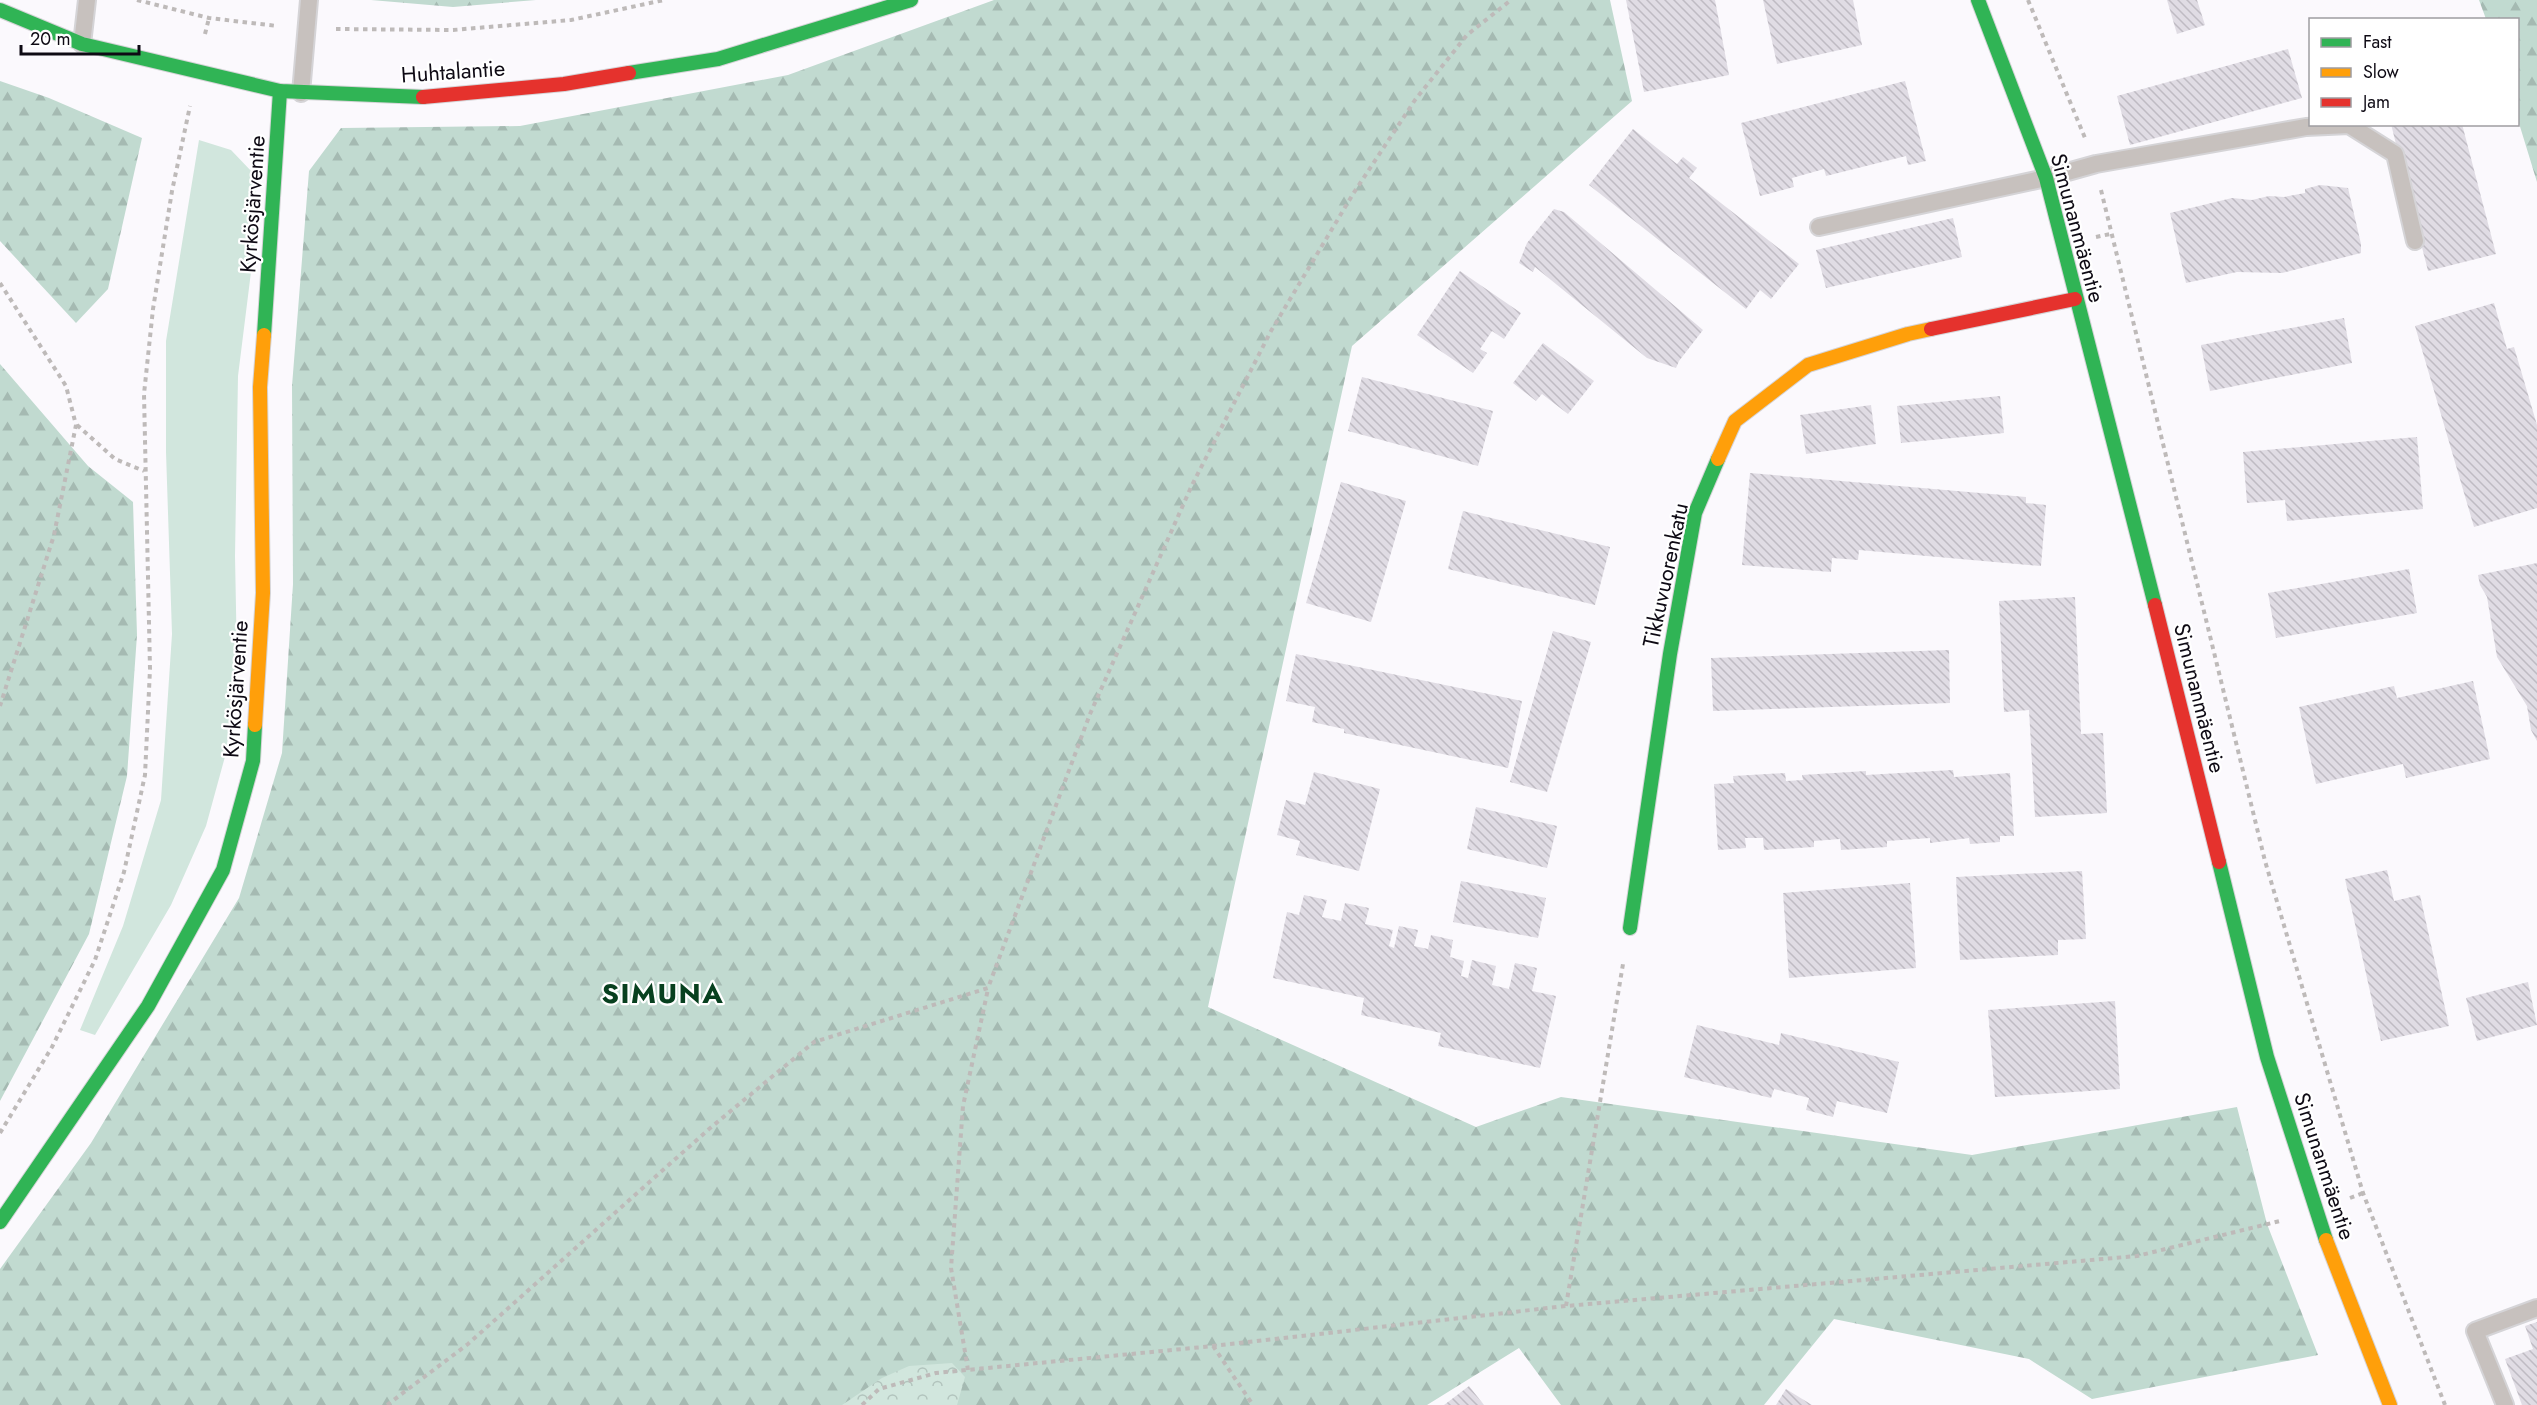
<svg xmlns="http://www.w3.org/2000/svg" width="2537" height="1405" viewBox="0 0 2537 1405" font-family="Jost,sans-serif">
<defs>
<pattern id="forest-firs" width="22" height="20" patternUnits="userSpaceOnUse" patternTransform="scale(1.5)"><rect width="22" height="20" fill="#c1dad0"/><path d="M5 1l3.5 6h-7zM16 11l3.5 6h-7z" fill="#a5bab2"/></pattern>
<pattern id="park-crowns" width="20" height="18" patternUnits="userSpaceOnUse" patternTransform="scale(1.5)"><rect width="20" height="18" fill="#d1e6dd"/><path d="M2 6a3 3 0 1 1 6 0M12 15a3 3 0 1 1 6 0" fill="none" stroke="#b2c4bd"/></pattern>
<pattern id="building-back-hatch" width="6" height="6" patternUnits="userSpaceOnUse" patternTransform="scale(1.5)"><rect width="6" height="6" fill="#e0dce4"/><path d="M-1 5l2 2M0 0l6 6M5-1l2 2" fill="none" stroke="#bfbbc3"/></pattern>
</defs>
<rect width="100%" height="100%" fill="#fbf9fd"/>
<polygon fill="#d1e6dd" points="199,140 231,150 253,173 258,216 238,376 235,556 237,661 226,753 206,826 171,905 95,1035 80,1030 123,926 161,800 172,634 166,452 166,341"/>
<g fill="url(#forest-firs)">
<polygon points="371,0 536,0 453,7"/>
<polygon points="994,0 1610,0 1632,101 1352,346 1208,1007 1476,1127 1561,1097 1972,1155 2237,1107 2267,1224 2318,1355 2092,1399 2029,1359 1834,1319 1764,1405 1561,1405 1519,1348 1427,1405 0,1405 0,1269 91,1143 239,898 282,753 293,584 292,386 309,171 341,128 520,126 788,75"/>
<polygon points="2479,0 2537,0 2537,182 2518,120 2518,20 2486,19"/>
<polygon points="0,81 49,98 142,138 108,289 76,323 0,241"/>
<polygon points="0,364 88,466 133,502 137,635 127,776 89,934 0,1101"/>
</g>
<polygon fill="url(#park-crowns)" points="952,1363 965,1377 957,1405 842,1405 882,1378 909,1366"/>
<g fill="url(#building-back-hatch)">
<polygon points="1626,0 1715,0 1729,75 1644,92"/>
<polygon points="1763,0 1853,0 1862,45 1777,64"/>
<polygon points="2167,0 2197,0 2205,25 2177,34"/>
<polygon points="2288,49 2302,98 2130,145 2117,96"/>
<polygon points="1905,81 1926,161 1908,165 1906,156 1826,176 1824,169 1792,178 1794,187 1760,196 1741,123"/>
<polygon points="2391,124 2462,124 2496,254 2428,271"/>
<polygon points="1633,129 1677,164 1683,157 1697,168 1689,178 1799,264 1771,299 1760,290 1746,309 1589,185"/>
<polygon points="2320,185 2348,188 2361,244 2361,253 2282,273 2237,272 2186,283 2170,213 2232,198 2252,200 2269,196 2284,197 2305,193 2305,189"/>
<polygon points="1554,209 1564,212 1703,330 1679,361 1676,368 1647,358 1535,267 1533,272 1519,263 1527,243"/>
<polygon points="1953,218 1962,257 1826,288 1816,250"/>
<polygon points="1460,271 1521,313 1504,339 1492,331 1480,349 1487,353 1473,373 1417,335"/>
<polygon points="2494,303 2507,349 2514,347 2537,425 2537,508 2474,527 2415,326"/>
<polygon points="2344,318 2352,363 2210,391 2201,345"/>
<polygon points="1543,343 1594,381 1568,414 1542,394 1536,401 1513,383"/>
<polygon points="1362,377 1493,411 1478,466 1348,431"/>
<polygon points="2000,396 2004,433 1901,443 1897,406"/>
<polygon points="1871,405 1876,444 1806,454 1800,415"/>
<polygon points="2417,437 2423,509 2287,521 2285,500 2247,503 2243,452"/>
<polygon points="1750,473 2026,497 2026,503 2046,505 2041,566 1859,550 1858,560 1832,558 1831,572 1742,565"/>
<polygon points="1341,482 1406,501 1371,622 1306,603"/>
<polygon points="1463,511 1610,547 1595,605 1448,569"/>
<polygon points="2537,563 2537,741 2531,730 2527,706 2497,657 2487,597 2480,585 2478,575"/>
<polygon points="2409,569 2417,613 2276,638 2268,593"/>
<polygon points="2075,597 2081,734 2103,733 2107,813 2035,817 2029,710 2004,712 1999,601"/>
<polygon points="1553,631 1591,642 1547,792 1510,782"/>
<polygon points="1949,650 1950,703 1713,711 1711,658"/>
<polygon points="1296,654 1522,701 1508,768 1344,733 1344,729 1312,722 1315,707 1286,701"/>
<polygon points="2473,681 2490,759 2406,778 2403,764 2316,784 2299,707 2394,686 2397,698"/>
<polygon points="1953,770 1954,777 2010,773 2014,836 2000,836 2000,842 1970,844 1969,838 1930,843 1930,838 1887,841 1887,847 1841,850 1840,839 1814,841 1814,847 1764,850 1763,838 1745,838 1746,848 1718,850 1714,784 1734,783 1733,776 1785,773 1786,781 1803,780 1802,775 1866,771 1866,775"/>
<polygon points="1314,772 1380,789 1359,871 1296,855 1300,841 1277,835 1286,800 1305,805"/>
<polygon points="1476,807 1557,826 1547,868 1467,849"/>
<polygon points="2387,870 2394,901 2420,895 2449,1026 2381,1041 2345,879"/>
<polygon points="2082,871 2086,939 2058,940 2058,955 1960,960 1956,877"/>
<polygon points="1461,881 1546,898 1538,938 1453,922"/>
<polygon points="1910,883 1916,968 1789,978 1783,893"/>
<polygon points="1304,895 1327,900 1322,917 1341,921 1345,903 1369,908 1365,924 1393,930 1389,946 1394,948 1399,926 1418,930 1414,946 1428,949 1431,935 1453,940 1450,957 1464,961 1461,976 1468,978 1472,960 1496,966 1492,985 1509,989 1515,963 1537,968 1532,991 1556,996 1540,1068 1438,1046 1441,1033 1361,1015 1364,998 1273,978 1287,912 1299,915"/>
<polygon points="2528,982 2537,1025 2477,1041 2466,998"/>
<polygon points="2115,1001 2120,1089 1995,1097 1988,1010"/>
<polygon points="1697,1025 1779,1045 1781,1033 1899,1062 1887,1113 1837,1101 1833,1117 1806,1110 1809,1098 1774,1089 1771,1098 1684,1077"/>
<polygon points="2537,1322 2537,1405 2522,1405 2505,1359 2533,1349 2525,1326"/>
<polygon points="1469,1386 1484,1405 1444,1405"/>
<polygon points="1786,1389 1812,1405 1776,1405"/>
</g>
<g fill="none" stroke-linecap="round" stroke-linejoin="round">
<defs>
<g id="lane">
<polyline points="82,44 87,0"/>
<polyline points="301,93 309,0"/>
<polyline points="1819,227 2046,178 2096,164 2306,127 2349,125 2395,154 2415,241"/>
<polyline points="2505,1405 2475,1331 2537,1308"/>
</g>
<g id="fast">
<polyline points="1978,0 2046,178 2155,605"/>
<polyline points="0,10 82,44 280,91 423,97"/>
<polyline points="629,73 718,59 911,0"/>
<polyline points="264,335 280,91"/>
<polyline points="2219,862 2267,1057 2326,1240"/>
<polyline points="1630,928 1670,654 1695,513 1718,459"/>
<polyline points="0,1222 148,1006 223,870 253,761 255,725"/>
</g>
<g id="slow">
<polyline points="1718,459 1735,421 1808,365 1908,334 1931,329"/>
<polyline points="255,725 263,593 260,387 264,335"/>
<polyline points="2326,1240 2390,1405"/>
</g>
<g id="jam">
<polyline points="423,97 564,84 629,73"/>
<polyline points="1931,329 2075,299"/>
<polyline points="2155,605 2219,862"/>
</g>
</defs>
<use href="#lane" stroke="#d5d4d7" stroke-width="20"/>
<use href="#fast" stroke="#d5d4d7" stroke-width="16"/>
<use href="#slow" stroke="#d5d4d7" stroke-width="16"/>
<use href="#jam" stroke="#d5d4d7" stroke-width="16"/>
<g stroke="#bebab9" stroke-width="4" stroke-dasharray="4.5 4.5" stroke-linecap="butt">
<polyline points="137,0 209,18 277,26"/>
<polyline points="2028,0 2085,138"/>
<polyline points="336,29 453,30 571,20 664,0"/>
<polyline points="205,34 209,18"/>
<polyline points="2101,190 2265,861 2363,1193 2445,1405"/>
<polyline points="2096,237 2110,234"/>
<polyline points="0,283 66,386 76,425 54,535 0,706"/>
<polyline points="77,425 115,459 144,471"/>
<polyline points="0,1133 52,1047 95,960 124,872 145,775 150,669 144,394 153,309 172,191 190,106"/>
<polyline points="2350,1198 2363,1193"/>
<polyline points="1566,1306 1623,964"/>
<polyline points="1213,1346 1253,1405"/>
<polyline points="968,1370 951,1268 963,1106 988,989"/>
<polyline points="387,1405 468,1344 709,1129 814,1042 988,988 1090,714 1192,485 1271,331 1353,194 1415,100 1467,35 1511,0"/>
<polyline points="862,1405 879,1389 936,1373 1213,1346 1566,1306 2137,1256 2280,1221"/>
</g>
<use href="#lane" stroke="#c7c1be" stroke-width="16"/>
<use href="#fast" stroke="#30b455" stroke-width="14"/>
<use href="#slow" stroke="#ff9f0a" stroke-width="14"/>
<use href="#jam" stroke="#e5322d" stroke-width="14"/>
</g>
<g text-anchor="middle" dominant-baseline="central" stroke-width="4.5" stroke-linejoin="round" paint-order="stroke">
<g font-size="22" fill="#0e0a14" stroke="#fff">
<text transform="translate(453 71) rotate(-4)">Huhtalantie</text>
<text transform="translate(252 204) rotate(-86)">Kyrkösjärventie</text>
<text transform="translate(2078 228) rotate(75)">Simunanmäentie</text>
<text transform="translate(1665 575) rotate(-78)">Tikkuvuorenkatu</text>
<text transform="translate(235 689) rotate(-86)">Kyrkösjärventie</text>
<text transform="translate(2200 698) rotate(76)">Simunanmäentie</text>
<text transform="translate(2325 1166) rotate(72)">Simunanmäentie</text>
</g>
<g font-size="28" font-weight="bold" letter-spacing="1.5" fill="#08401f" stroke="#fff">
<text x="663" y="993">SIMUNA</text>
</g>
</g>
<rect x="2309" y="18" width="210" height="108" fill="#ffffff" stroke="#9f9da1" stroke-width="1.5"/>
<rect x="2321" y="38" width="30" height="9" fill="#30b455" stroke="#9f9da1" stroke-width="1.5"/>
<text x="2363" y="48" font-size="18" fill="#0e0a14">Fast</text>
<rect x="2321" y="68" width="30" height="9" fill="#ff9f0a" stroke="#9f9da1" stroke-width="1.5"/>
<text x="2363" y="78" font-size="18" fill="#0e0a14">Slow</text>
<rect x="2321" y="98" width="30" height="9" fill="#e5322d" stroke="#9f9da1" stroke-width="1.5"/>
<text x="2363" y="108" font-size="18" fill="#0e0a14">Jam</text>
<path d="M21 45v9h118v-9" fill="none" stroke="#0e0a14" stroke-width="3"/>
<text x="30" y="45" font-size="18" fill="#0e0a14" stroke="#ffffff" stroke-width="4.5" paint-order="stroke">20 m</text>
</svg>
